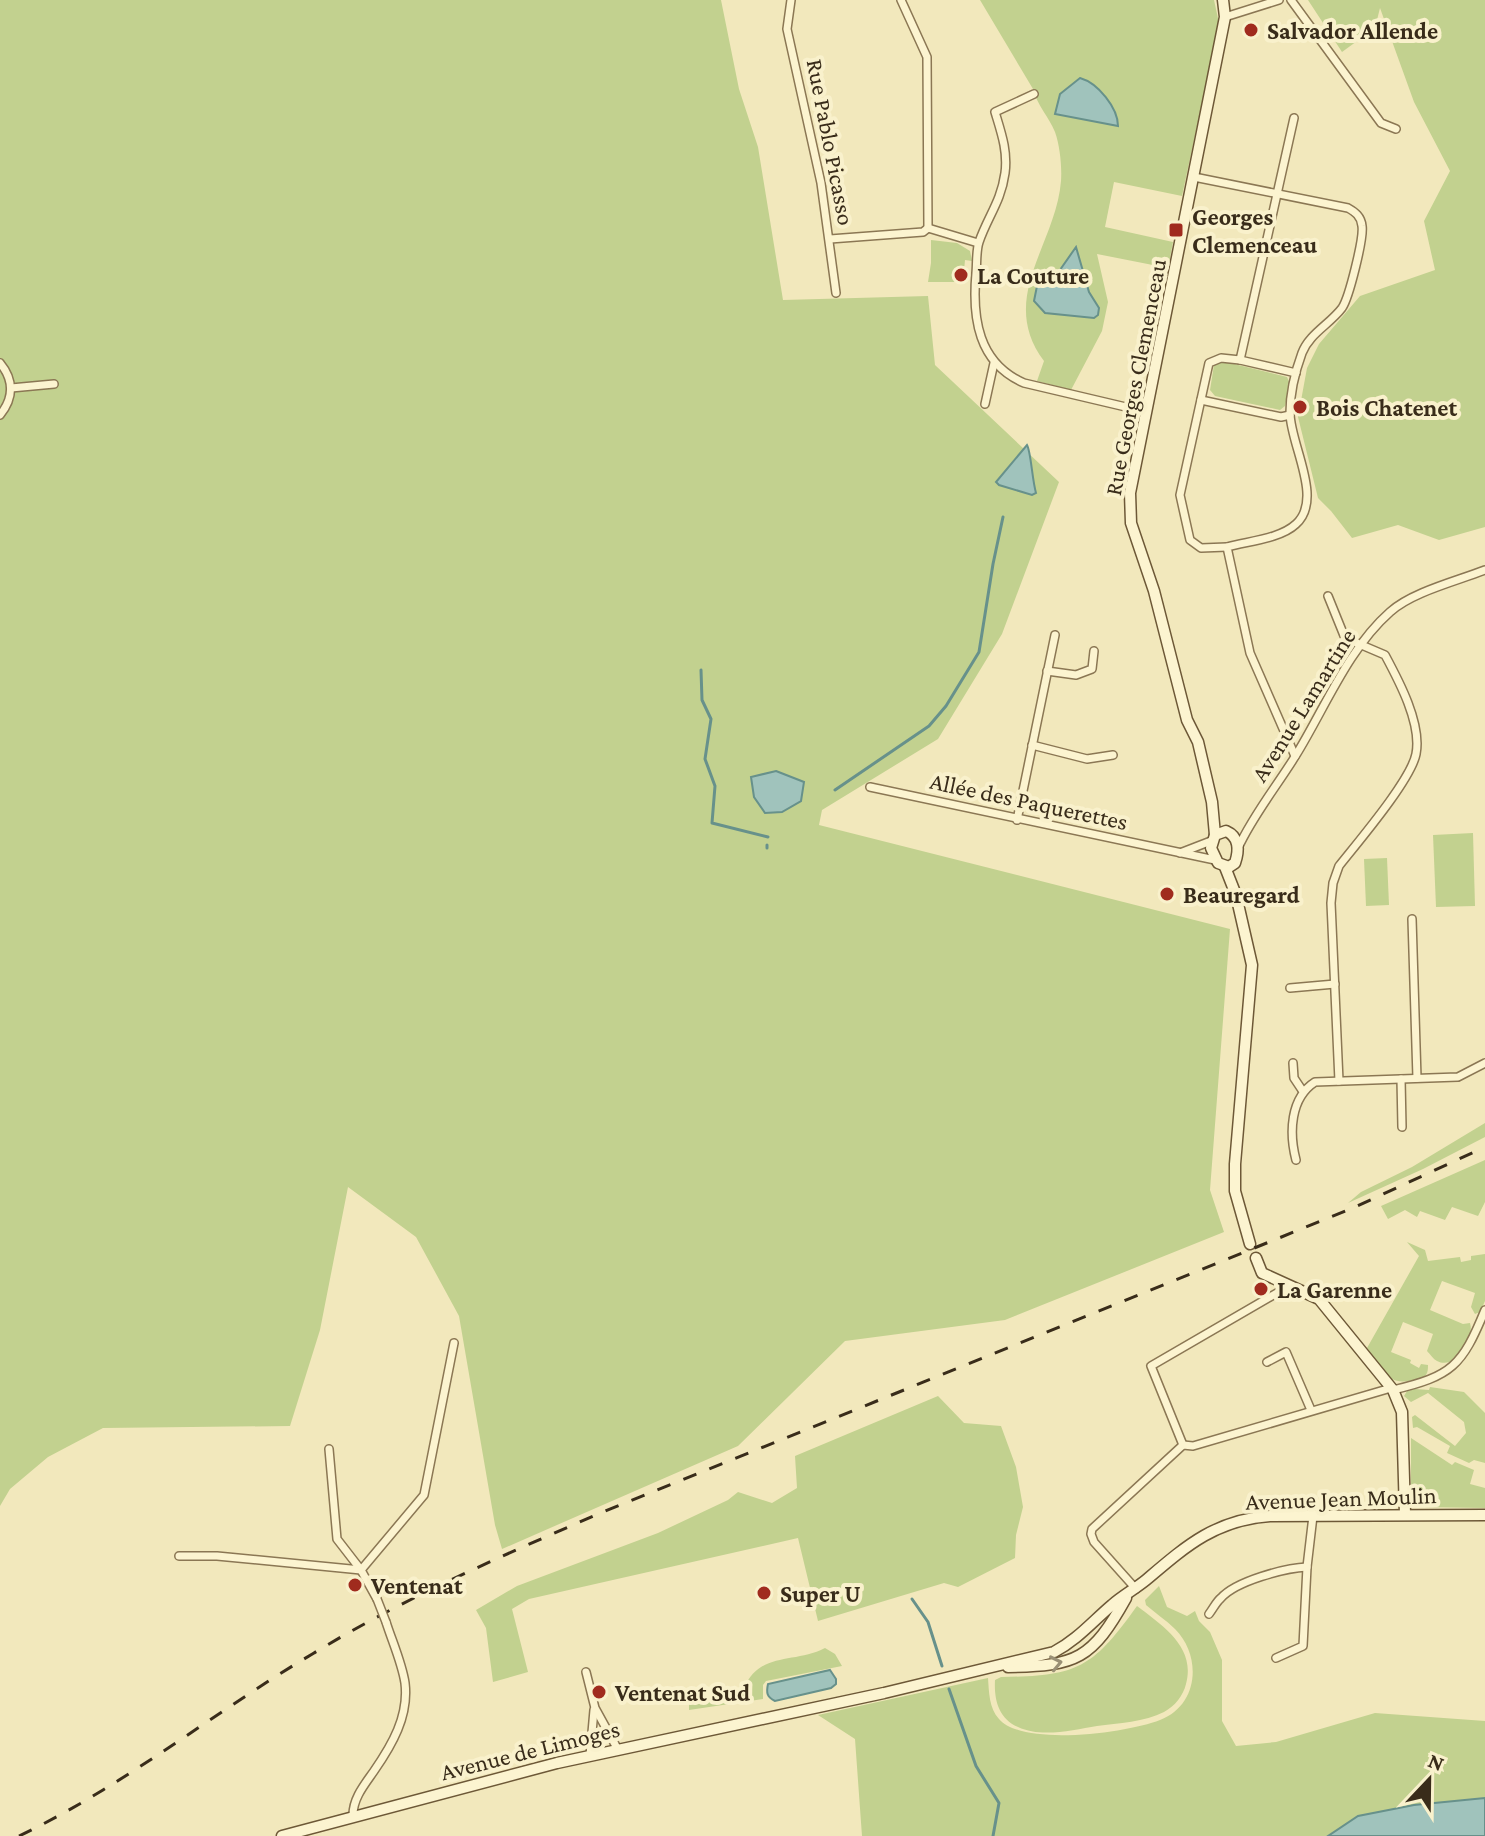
<svg xmlns="http://www.w3.org/2000/svg" width="1485" height="1836" viewBox="0 0 1485 1836" font-family="'Crimson Pro',serif">
<rect width="100%" height="100%" fill="#f2e8bc"/>
<g fill="#c2d18f">
<polygon points="0,0 721,0 739,89 758,147 783,300 928,296 935,365 1059,482 1002,634 938,739 822,810 819,825 1230,929 1210,1190 1224,1232 1005,1320 845,1341 738,1446 502,1549 495,1525 459,1316 416,1237 348,1187 320,1330 290,1426 103,1428 48,1457 10,1489 0,1506"/>
<path d="M980,0H1214L1219,23L1182,196L1114,182L1105,227L1173,242L1168,268L1097,254L1108,302L1102,331L1071,390L1037,381L1044,361C997,298 1056,245 1061,181C1062,167 1060,146 1055,132C1049,117 1037,105 1033,89Z"/>
<polygon points="1308,0 1485,0 1485,527 1439,540 1398,525 1352,538 1331,511 1318,498 1298,417 1307,368 1319,344 1360,296 1435,270 1424,221 1450,171 1414,102 1380,8 1375,28 1342,52"/>
<polygon points="931,240 957,243 970,251 972,261 965,260 963,282 928,282 931,263"/>
<polygon points="1222,361 1287,377 1290,384 1285,406 1280,410 1215,396 1210,390 1214,365"/>
<polygon points="1473,833 1475,906 1436,907 1433,835"/>
<polygon points="1387,858 1389,905 1366,906 1364,859"/>
<polygon points="1485,1123 1485,1137 1423,1169 1348,1203 1361,1192 1412,1167"/>
<polygon points="1485,1160 1485,1202 1478,1216 1452,1207 1445,1220 1420,1211 1417,1217 1405,1210 1388,1219 1381,1206"/>
<path d="M1407,1242L1425,1250L1428,1261L1460,1257L1461,1262L1471,1260V1256L1485,1254V1301L1480,1312L1475,1314L1471,1307L1475,1293L1442,1281L1430,1310L1463,1324L1470,1323C1475,1338 1456,1371 1437,1361C1433,1359 1431,1355 1427,1351L1433,1334L1403,1322L1391,1352L1411,1360L1410,1363L1419,1368L1421,1364L1428,1365C1428,1374 1427,1376 1418,1379C1386,1388 1385,1371 1367,1348L1419,1256Z"/>
<polygon points="1430,1387 1464,1392 1485,1413 1485,1463 1474,1460 1469,1463 1447,1453 1450,1446 1417,1427 1413,1428 1412,1417 1415,1415 1455,1446 1466,1433 1464,1422 1428,1393 1411,1402 1404,1396 1407,1391 1415,1389 1429,1390"/>
<polygon points="938,1396 964,1423 1001,1426 1016,1467 1023,1507 1016,1535 1015,1558 958,1587 944,1583 818,1621 798,1538 529,1599 512,1609 528,1672 493,1682 486,1628 476,1610 517,1586 658,1533 728,1500 738,1492 772,1503 797,1488 795,1456"/>
<polygon points="1411,1438 1452,1465 1455,1462 1474,1470 1470,1484 1485,1488 1485,1508 1418,1507 1411,1501"/>
<path d="M1159,1586L1167,1607L1187,1616L1195,1611L1199,1621L1210,1632L1222,1660V1721L1236,1746L1276,1742L1375,1713L1485,1721V1798L1414,1805L1358,1816L1328,1836H862L855,1739L818,1715L988,1678C989,1692 989,1708 999,1719C1023,1747 1127,1733 1160,1720C1199,1705 1202,1656 1175,1629C1166,1620 1155,1613 1146,1605L1145,1600Z"/>
<path d="M1137,1606C1163,1626 1196,1647 1186,1684C1183,1696 1175,1706 1164,1712C1145,1722 1118,1723 1097,1726C1073,1730 1041,1738 1018,1727C998,1718 994,1699 995,1680L1001,1677C1077,1676 1092,1669 1137,1606Z"/>
<path d="M825,1648L835,1654L842,1666L766,1681L763,1685V1699L689,1710V1703L744,1688C760,1651 794,1664 825,1648Z"/>
</g>
<g fill="#a0c3bc" stroke="#67918b" stroke-width="2">
<path d="M1080,78C1098,83 1118,108 1118,126L1055,114L1060,94Z"/>
<polygon points="1076,247 1089,292 1099,308 1098,315 1094,318 1045,313 1034,301 1037,286 1055,277"/>
<path d="M1027,445C1031,452 1032,479 1036,493L1032,495L999,485L996,482Z"/>
<polygon points="776,771 804,782 801,801 782,812 765,813 754,797 751,777"/>
<path d="M830,1670L836,1679V1684L831,1688L775,1701C767,1697 766,1693 768,1684Z"/>
<polygon points="1485,1798 1485,1836 1328,1836 1358,1816 1414,1805"/>
</g>
<g fill="none" stroke-linecap="round" stroke-linejoin="round">
<g stroke="#67918b" stroke-width="3">
<polyline points="701,670 702,700 711,719 705,759 715,786 712,823 768,837"/>
<polyline points="835,790 929,726 946,706 979,652 993,564 1003,517"/>
<polyline points="767,848 767,845"/>
<polyline points="912,1599 928,1622 942,1666"/>
<polyline points="949,1689 976,1766 999,1803 993,1836"/>
</g>
<defs>
<g id="street">
<polyline points="791,0 787,29 821,183 836,293"/>
<polyline points="901,0 927,57 928,228"/>
<polyline points="1291,0 1381,123 1396,129"/>
<polyline points="1225,17 1279,0"/>
<path d="M1034,94L995,112C1001,132 1008,151 1005,173C1001,202 988,216 979,242C976,251 977,263 976,273C972,318 978,363 1024,383L1147,412"/>
<path d="M1194,177L1348,208C1355,212 1361,216 1362,226C1364,238 1349,298 1342,308C1330,324 1309,334 1302,353C1295,372 1290,394 1290,413C1290,444 1324,499 1296,524C1280,539 1248,541 1227,547L1250,653L1295,756"/>
<polyline points="830,239 923,232 928,228 978,243"/>
<polyline points="1240,360 1296,373"/>
<path d="M0,363C14,380 14,398 0,415"/>
<polyline points="11,388 54,384"/>
<polyline points="1201,400 1281,417 1290,415"/>
<polyline points="985,404 994,363"/>
<polyline points="1227,547 1201,548 1190,540 1180,495 1209,363 1221,358 1240,360 1294,118"/>
<path d="M1328,596L1345,638L1385,655C1399,681 1422,724 1416,754C1411,780 1358,842 1339,866L1333,883L1331,903L1339,1081"/>
<polyline points="1047,671 1076,675 1092,669 1094,651"/>
<polyline points="1032,745 1087,759 1113,755"/>
<polyline points="870,787 1215,860"/>
<polyline points="1017,820 1055,635"/>
<path d="M1238,848C1253,815 1277,786 1296,755C1325,708 1348,649 1390,612C1412,592 1457,581 1485,570"/>
<polyline points="1180,853 1211,841"/>
<polyline points="1412,919 1417,1078"/>
<polyline points="1290,988 1335,984"/>
<polyline points="1293,1063 1294,1078 1302,1090"/>
<polyline points="1401,1079 1402,1127"/>
<path d="M1296,1160C1289,1133 1290,1098 1315,1082L1458,1077L1485,1063"/>
<polyline points="1267,1362 1286,1352 1311,1410"/>
<path d="M1393,1390C1452,1376 1462,1366 1485,1310"/>
<polyline points="1183,1445 1151,1366 1282,1290 1287,1284"/>
<polyline points="329,1449 337,1539 361,1570"/>
<polyline points="179,1556 217,1556 361,1570"/>
<polyline points="1136,1589 1094,1542 1091,1534 1092,1529 1183,1445 1193,1446 1391,1388"/>
<polyline points="377,1599 361,1570 424,1495 454,1343"/>
<path d="M1209,1614C1213,1609 1216,1602 1221,1598C1236,1581 1285,1568 1307,1567"/>
<polyline points="1276,1658 1303,1646 1307,1567 1313,1516"/>
<polyline points="586,1672 595,1708 617,1748"/>
<polyline points="590,1755 594,1710"/>
<path d="M353,1815C353,1798 365,1784 374,1771C392,1745 409,1716 405,1683C402,1663 392,1641 386,1622"/>
</g>
<g id="secondary">
<path d="M1226,831C1240,837 1239,851 1235,863L1229,867L1218,863L1211,848L1215,835Z"/>
<polyline points="1215,835 1212,802 1198,742 1187,720 1154,591 1131,523 1130,493 1225,17 1223,0"/>
<polyline points="1225,867 1236,895 1252,965 1235,1164 1235,1191 1250,1244"/>
<polyline points="1256,1258 1262,1273 1319,1299 1393,1390 1402,1412 1405,1514"/>
<path d="M1008,1667C1077,1666 1092,1659 1126,1598"/>
<path d="M282,1836L557,1763L884,1693L1054,1652C1077,1640 1092,1622 1112,1605C1122,1596 1135,1589 1146,1580C1186,1546 1215,1520 1270,1516L1485,1515"/>
</g>
</defs>
<use href="#street" stroke="#8b7754" stroke-width="10"/>
<use href="#secondary" stroke="#6d5837" stroke-width="13"/>
<use href="#street" stroke="#fcf4d0" stroke-width="7"/>
<use href="#secondary" stroke="#fcf4d0" stroke-width="10"/>
<path stroke="#392c1a" stroke-width="3" stroke-dasharray="14 14" stroke-linecap="butt" d="M19,1836C124,1786 214,1712 314,1653C404,1598 502,1556 598,1514L1353,1208L1485,1147"/>
<defs>
<polyline id="street-bridge" points="377,1599 386,1622"/>
</defs>
<use href="#street-bridge" stroke="#8b7754" stroke-width="10" stroke-linecap="butt"/>
<use href="#street-bridge" stroke="#fcf4d0" stroke-width="7"/>
</g>
<defs><path id="oneway-chevron" d="M-2-3.5L2.5 0L-2 3.5" fill="none" stroke-width="1.6" stroke-linecap="round" stroke-linejoin="round" transform="scale(2)"/></defs>
<use stroke="#9a9075" href="#oneway-chevron" transform="translate(1056 1663) rotate(-12)"/>
<g fill="#a02b1e" stroke="#f9f1cc" stroke-width="3">
<circle cx="1251" cy="30" r="8"/>
<rect x="1168" y="222" width="16" height="16" rx="4"/>
<circle cx="961" cy="275" r="8"/>
<circle cx="1300" cy="407" r="8"/>
<circle cx="1167" cy="894" r="8"/>
<circle cx="1261" cy="1289" r="8"/>
<circle cx="355" cy="1585" r="8"/>
<circle cx="764" cy="1593" r="8"/>
<circle cx="599" cy="1692" r="8"/>
</g>
<g text-anchor="middle" dominant-baseline="central" stroke-width="8" stroke-linejoin="round" paint-order="stroke">
<g font-size="24" font-weight="bold" fill="#392c1a" stroke="#f9f1cc" text-anchor="start">
<text x="1267" y="30">Salvador Allende</text>
<text x="1192" y="216">Georges<tspan x="1192" dy="28">Clemenceau</tspan></text>
<text x="977" y="275">La Couture</text>
<text x="1316" y="407">Bois Chatenet</text>
<text x="1183" y="894">Beauregard</text>
<text x="1277" y="1289">La Garenne</text>
<text x="371" y="1585">Ventenat</text>
<text x="780" y="1593">Super U</text>
<text x="615" y="1692">Ventenat Sud</text>
</g>
<g font-size="24" fill="#392c1a" stroke="#f9f1cc">
<text transform="translate(831 142) rotate(79)">Rue Pablo Picasso</text>
<text transform="translate(1135 377) rotate(-79)">Rue Georges Clemenceau</text>
<text transform="translate(1303 705) rotate(-58)">Avenue Lamartine</text>
<text transform="translate(1029 801) rotate(12)">Allée des Paquerettes</text>
<text transform="translate(1341 1498) rotate(-2)">Avenue Jean Moulin</text>
<text transform="translate(530 1750) rotate(-14)">Avenue de Limoges</text>
</g>
</g>
<g transform="translate(1429 1780) rotate(22)" stroke="#f9f1cc" stroke-width="6" paint-order="stroke">
<path d="M0-6L14 30L0 20L-14 30Z" fill="#392c1a"/>
<text y="-12" font-size="22" font-weight="bold" text-anchor="middle" fill="#392c1a">N</text>
</g>
</svg>
